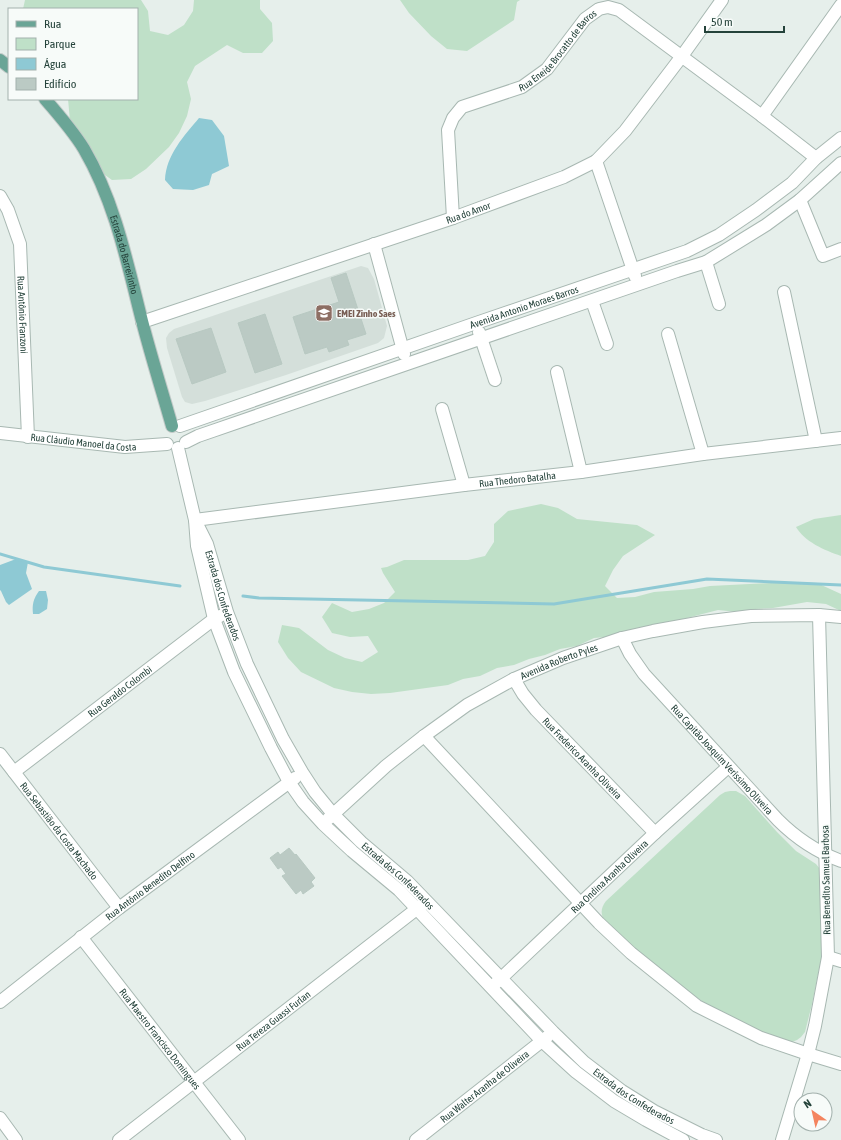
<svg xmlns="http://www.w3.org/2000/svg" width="841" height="1140" viewBox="0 0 841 1140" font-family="'Asap Condensed',sans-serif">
<rect width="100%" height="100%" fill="#e6efeb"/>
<polygon fill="#d4dfda" points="361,266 368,268 374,279 387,326 384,338 378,343 286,375 205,401 192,404 185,402 182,397 167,348 166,338 169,333 174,329"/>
<g fill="#bfe0c8">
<polygon points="25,0 141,0 148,11 150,31 168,35 184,25 193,11 194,0 260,0 260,9 272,23 273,41 262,53 243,53 227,45 195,66 187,82 191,99 187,116 179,133 169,147 146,169 131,179 112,180 98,170 70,121 68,99 137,99 137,9 23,9"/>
<polygon points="400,0 520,0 517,2 514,20 467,51 447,49 431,36 409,13"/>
<polygon points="541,504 558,508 577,519 637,525 655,535 623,556 613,570 605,586 617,598 635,597 654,592 693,589 710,586 790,582 817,583 841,594 841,611 826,604 807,602 773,608 755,609 738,612 718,610 683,619 668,624 636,634 594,638 577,646 560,649 545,655 529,659 514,665 497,668 480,676 463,679 448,685 390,693 371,694 352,692 334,688 301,672 288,658 278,642 282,625 299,628 328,650 345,658 362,662 378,652 368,636 350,637 332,633 322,617 332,603 352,612 369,609 384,603 395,592 383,573 381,568 387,567 404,560 468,560 485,556 494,542 494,524 508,511"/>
<path d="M841,515V556C824,550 805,542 796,527L814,519Z"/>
<path d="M730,791H736L745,796L777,832L796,851L816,864L820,869L821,875L823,950L812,1004L805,1032L801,1037L797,1040L792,1042L785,1041L751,1028L706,1004L660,971L607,923C600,916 600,909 606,901L720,795L725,792Z"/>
</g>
<g fill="#8ec9d4">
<path d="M199,118L212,120L224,136L229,166L212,174L209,185L193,190L173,189L165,180C166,155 184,136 199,118Z"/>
<polygon points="16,559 28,562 26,573 32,589 9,605 6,602 1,591 0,590 0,565"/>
<path d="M39,591H46L48,600L47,609L39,614H33C32,605 33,599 39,591Z"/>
</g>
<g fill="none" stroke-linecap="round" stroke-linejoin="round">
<g stroke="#8ec9d4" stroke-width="3">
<polyline points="0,554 44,567 180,586"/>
<polyline points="243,596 259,598 554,604 707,579 841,585"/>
</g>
</g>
<g fill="#bbcac4" stroke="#b8c9c2">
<polygon points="346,273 366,334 347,340 349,345 329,352 327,347 305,354 293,317 339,302 331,278"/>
<polygon points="265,314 282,364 255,373 238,323"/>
<polygon points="211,328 226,372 192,384 176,339"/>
<polygon points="289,848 295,855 296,854 315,878 311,882 314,886 303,894 301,890 296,894 282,876 286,874 281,867 278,869 270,858 278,852 280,855"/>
</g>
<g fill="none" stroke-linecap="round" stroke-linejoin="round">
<defs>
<g id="minor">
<polyline points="762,116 841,5"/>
<polyline points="596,161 635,276"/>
<path id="s1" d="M0,196L8,210L20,244L28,437"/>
<polyline points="800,200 823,256 841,249"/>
<path id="s2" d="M453,218L448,130L453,118L462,107L522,87L547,69L585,19L599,9L608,7L619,10L762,116L816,158"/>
<polyline points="374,244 404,354"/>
<polyline points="706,262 719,304"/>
<polyline points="784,292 816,441"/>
<polyline points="592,301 607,344"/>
<path id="s3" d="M142,322L453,218L564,177L596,161L625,131L682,56L722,0"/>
<polyline points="479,332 495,380"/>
<polyline points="668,334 703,454"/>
<polyline points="557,372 581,472"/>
<polyline points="442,409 464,485"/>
<path id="s4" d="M180,426L476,323L687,251L719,235L756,210L792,183L816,158L841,138"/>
<path id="s5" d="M0,433L125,447L167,444"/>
<polyline points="186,442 198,436 677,271 706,262 766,225 800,200 841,163"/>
<polyline points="178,448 195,520 197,546 214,619 234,672 271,748 289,782 303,802 323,824 352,851 399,890 542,1041 576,1072 614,1101 646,1120 683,1140"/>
<path id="s6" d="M195,520L464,485L581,472L703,454L841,438"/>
<path id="s7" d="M198,526L207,544L227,612L247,664L283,739L302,772L315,792L333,814L361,842L407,881L553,1032L584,1062L622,1091L654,1111L702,1135L716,1140"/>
<path id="s8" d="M622,638L630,654L644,674L778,820C796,838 817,852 841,861"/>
<path id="s9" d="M514,679L523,694L536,710L655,833"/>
<polyline points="424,736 599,923 631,953 697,1006 761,1038 808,1054 841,1064"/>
<path id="s10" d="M0,754L119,908"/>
<path id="s11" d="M14,772L214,619L220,616"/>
<path id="s12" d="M328,819L386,766L424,736L467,705L514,679L563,658L622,638L653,631L703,622L751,616L819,615L841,617"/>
<path id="s13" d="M81,937L239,1140"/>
<polyline points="828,957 841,961"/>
<path id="s14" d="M495,984L655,833L728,767"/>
<path id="s15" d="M0,1002L119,908L295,778"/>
<polyline points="0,1118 16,1140"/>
<path id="s16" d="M119,1140L423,904"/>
<path id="s17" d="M416,1140L547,1037"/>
<polyline points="782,1140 808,1054 815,1026 828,957 819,615"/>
</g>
<g id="major">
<polyline points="0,60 9,67"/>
<path id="s18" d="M45,99C59,115 73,131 84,149C115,202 127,262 142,321C151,356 162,391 172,426"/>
</g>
</defs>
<use href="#minor" stroke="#a8b8b2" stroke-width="14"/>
<use href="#major" stroke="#c2cac8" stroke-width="14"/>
<use href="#minor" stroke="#fff" stroke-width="12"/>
<use href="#major" stroke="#6aa596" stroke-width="12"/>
</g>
<defs>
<symbol id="school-square" viewBox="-11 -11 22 22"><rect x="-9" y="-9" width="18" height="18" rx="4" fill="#8d6e63" stroke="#f7fbf9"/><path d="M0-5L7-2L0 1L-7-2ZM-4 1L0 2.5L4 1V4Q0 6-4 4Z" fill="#fff"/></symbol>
</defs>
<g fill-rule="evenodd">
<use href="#school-square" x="314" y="303" width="20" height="20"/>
</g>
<g text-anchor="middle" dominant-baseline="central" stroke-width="3" stroke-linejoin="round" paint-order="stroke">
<g font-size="10" fill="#24423a" stroke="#f7fbf9">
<text stroke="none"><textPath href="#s2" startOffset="230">Rua Eneide Brocatto de Barros</textPath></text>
<text stroke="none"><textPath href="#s3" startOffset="344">Rua do Amor</textPath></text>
<text stroke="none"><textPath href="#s18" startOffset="177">Estrada do Barreirinho</textPath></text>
<text stroke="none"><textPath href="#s4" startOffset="364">Avenida Antonio Moraes Barros</textPath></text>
<text stroke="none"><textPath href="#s1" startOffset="123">Rua Antônio Franzoni</textPath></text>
<text stroke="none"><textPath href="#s5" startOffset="84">Rua Cláudio Manoel da Costa</textPath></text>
<text stroke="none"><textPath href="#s6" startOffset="325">Rua Thedoro Batalha</textPath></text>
<text stroke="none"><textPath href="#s7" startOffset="74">Estrada dos Confederados</textPath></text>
<text stroke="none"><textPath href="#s12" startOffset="282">Avenida Roberto Pyles</textPath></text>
<text stroke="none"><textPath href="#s11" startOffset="133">Rua Geraldo Colombi</textPath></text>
<text stroke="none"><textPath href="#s9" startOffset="105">Rua Frederico Aranha Oliveira</textPath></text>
<text stroke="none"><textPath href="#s8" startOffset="158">Rua Capitão Joaquim Veríssimo Oliveira</textPath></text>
<text stroke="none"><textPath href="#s10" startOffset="97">Rua Sebastião da Costa Machado</textPath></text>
<text stroke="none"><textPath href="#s7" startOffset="410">Estrada dos Confederados</textPath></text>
<text stroke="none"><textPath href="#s14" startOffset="157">Rua Ondina Aranha Oliveira</textPath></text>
<text transform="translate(826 880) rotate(-91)">Rua Benedito Samuel Barbosa</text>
<text stroke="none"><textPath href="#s15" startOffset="190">Rua Antônio Benedito Delfino</textPath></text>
<text stroke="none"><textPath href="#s16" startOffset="195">Rua Tereza Guassi Furlan</textPath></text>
<text stroke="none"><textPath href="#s13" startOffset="129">Rua Maestro Francisco Domingues</textPath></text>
<text stroke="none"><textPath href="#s17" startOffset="87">Rua Walter Aranha de Oliveira</textPath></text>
<text stroke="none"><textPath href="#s7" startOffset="734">Estrada dos Confederados</textPath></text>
</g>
<g font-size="10" font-weight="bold" fill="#785e54" stroke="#f7fbf9" text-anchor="start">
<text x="337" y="313">EMEI Zinho Saes</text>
</g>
</g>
<rect x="8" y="8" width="130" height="92" fill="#f7fbf9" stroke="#a3b1ad"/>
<rect x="16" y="21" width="20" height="6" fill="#6aa596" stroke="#a3b1ad"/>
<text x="44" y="28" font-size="12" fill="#24423a">Rua</text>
<rect x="16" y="38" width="20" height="12" fill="#bfe0c8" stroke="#a3b1ad"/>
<text x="44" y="48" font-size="12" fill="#24423a">Parque</text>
<rect x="16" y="58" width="20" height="12" fill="#8ec9d4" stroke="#a3b1ad"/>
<text x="44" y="68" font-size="12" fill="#24423a">Água</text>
<rect x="16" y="78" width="20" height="12" fill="#bbcac4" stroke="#a3b1ad"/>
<text x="44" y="88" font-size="12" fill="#24423a">Edifício</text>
<g transform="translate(813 1112) rotate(326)"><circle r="19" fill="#f7fbf9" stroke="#a3b1ad"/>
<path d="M0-3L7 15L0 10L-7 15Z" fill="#f4845f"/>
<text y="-6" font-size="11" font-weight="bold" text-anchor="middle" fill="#24423a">N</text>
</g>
<path d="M705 26v6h79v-6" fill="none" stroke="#24423a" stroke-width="2"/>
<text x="711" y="26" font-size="12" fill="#24423a" stroke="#f7fbf9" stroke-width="3" paint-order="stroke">50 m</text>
</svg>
